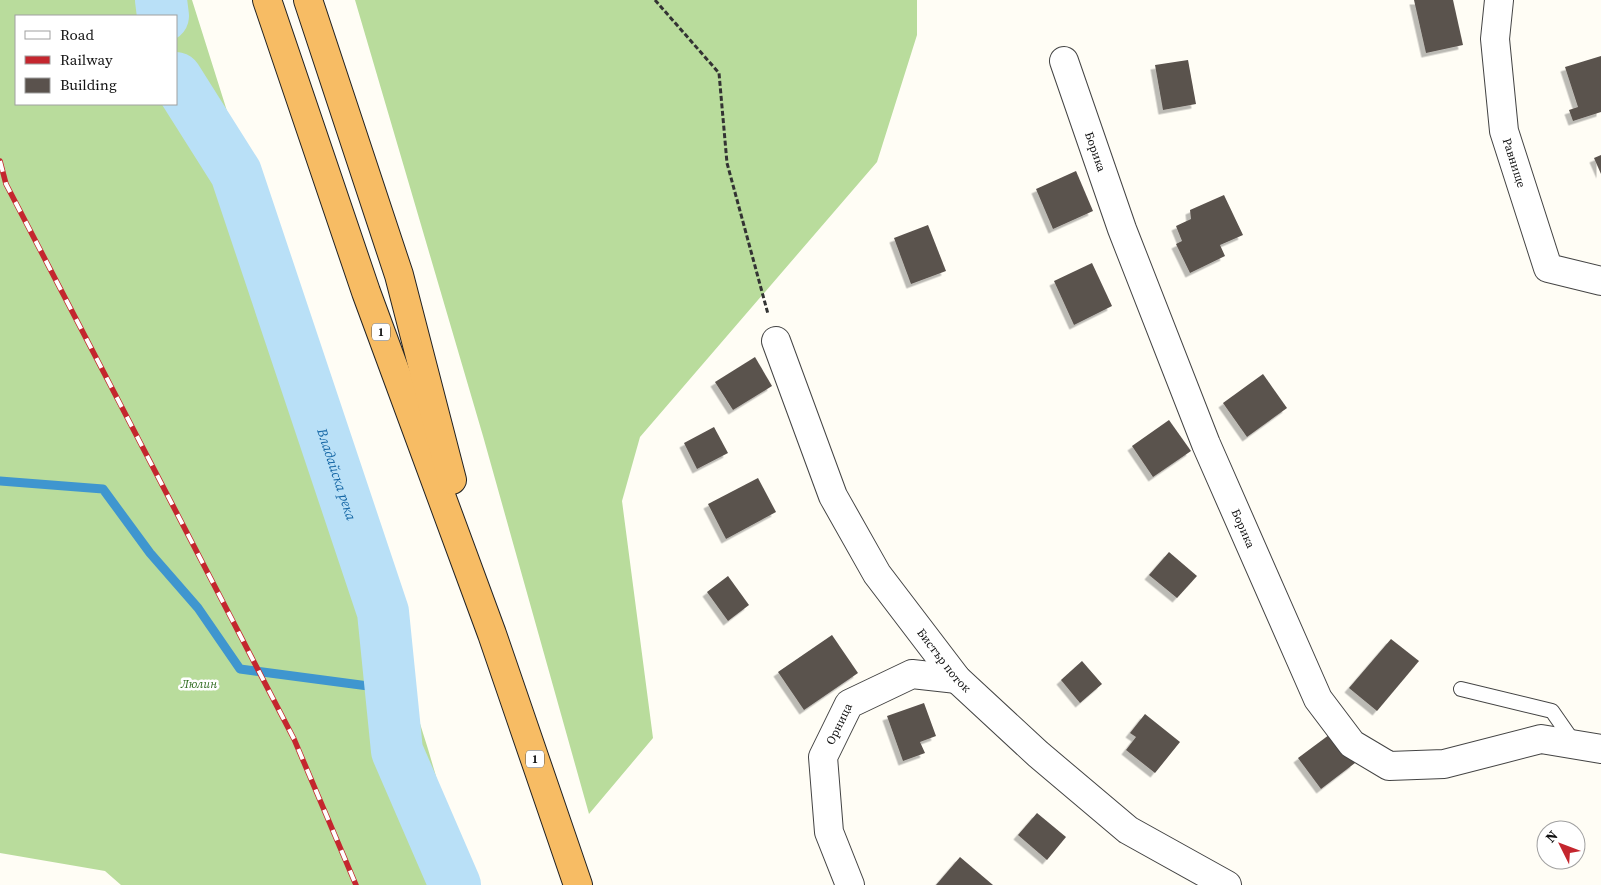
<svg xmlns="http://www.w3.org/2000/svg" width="1601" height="885" viewBox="0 0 1601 885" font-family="'Source Serif 4',serif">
<defs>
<filter id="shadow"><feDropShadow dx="-4.5" dy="4.5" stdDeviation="0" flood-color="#0004"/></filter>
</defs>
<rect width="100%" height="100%" fill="#fffdf5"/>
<g fill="#b9dc9c" fill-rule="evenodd">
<path d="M0,0H192L428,749L468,885H121L105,871L0,853ZM16,16H176V104H16Z"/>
<polygon points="355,0 917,0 917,35 877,162 640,437 622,501 653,738 589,814 483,436"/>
</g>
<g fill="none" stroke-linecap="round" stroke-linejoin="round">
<polyline stroke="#3f96cf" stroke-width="9" points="0,481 103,489 150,553 198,608 240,669 391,689"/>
<g stroke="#b9e0f7" stroke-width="52">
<polyline points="161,0 163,16"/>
<path id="s1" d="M176,78L236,173L383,612L397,751L455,885"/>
</g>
</g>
<g fill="#5a524d" filter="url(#shadow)">
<polygon points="1414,0 1453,0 1463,45 1426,53"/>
<polygon points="1601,56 1601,112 1573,121 1569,110 1578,107 1565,67"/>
<polygon points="1188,60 1196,104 1163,110 1155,65"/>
<polygon points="1601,155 1601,174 1594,158"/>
<polygon points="1076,171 1093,211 1053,229 1036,189"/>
<polygon points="1224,195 1243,235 1220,245 1225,256 1190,273 1176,244 1182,241 1176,226 1191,219 1190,210"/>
<polygon points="928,225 946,271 911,284 894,238"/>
<polygon points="1092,263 1112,306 1074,325 1054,281"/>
<polygon points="755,357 772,386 733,410 715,382"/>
<polygon points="1263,374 1287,408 1247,437 1223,403"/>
<polygon points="1169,420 1191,451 1153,477 1132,446"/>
<polygon points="714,427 728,453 697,469 684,443"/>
<polygon points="758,478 776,512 726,539 708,504"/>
<polygon points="1169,552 1197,576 1177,598 1149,575"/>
<polygon points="728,576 749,605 728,621 707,592"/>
<polygon points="832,635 858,673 804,710 778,672"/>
<polygon points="1391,639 1419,661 1377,711 1349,688"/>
<polygon points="1082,661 1102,684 1080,703 1061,680"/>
<polygon points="924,703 936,736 920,742 925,753 903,761 887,716"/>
<polygon points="1145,714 1180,742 1155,773 1126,750 1136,737 1130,733"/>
<polygon points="1333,732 1355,763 1321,789 1298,758"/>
<polygon points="1037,813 1066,837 1047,860 1018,835"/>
<polygon points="960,857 993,885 936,885"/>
</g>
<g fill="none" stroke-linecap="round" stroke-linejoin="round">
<defs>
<polyline id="service" points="1461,689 1552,711 1575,744"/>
<g id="minor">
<path id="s2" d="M1499,0L1495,39L1504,131L1548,268L1601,281"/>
<path id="s3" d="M1064,61L1122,229L1206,444L1318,699L1352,744L1389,766L1444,764L1541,739L1601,749"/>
<path id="s4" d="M776,341L833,496L877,574L957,679L1038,754L1128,830L1227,885"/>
<path id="s5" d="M850,885L829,832L823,757L849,704L912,674L957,679"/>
</g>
<g id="trunk">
<polyline points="267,0 366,292 492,634 578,885"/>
<polyline points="308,0 399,275 452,480"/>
</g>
</defs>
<use href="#service" stroke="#444" stroke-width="16"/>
<use href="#minor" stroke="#444" stroke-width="30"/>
<use href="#trunk" stroke="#222" stroke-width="30"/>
<polyline stroke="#333" stroke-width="3" stroke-dasharray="5 2.5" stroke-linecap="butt" points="655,0 719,73 727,163 768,314"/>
<use href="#service" stroke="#fff" stroke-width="14"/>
<use href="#minor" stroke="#fff" stroke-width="28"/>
<use href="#trunk" stroke="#f7bc64" stroke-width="28"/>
<defs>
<polyline id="rail" points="0,161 6,184 294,739 356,885"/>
</defs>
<use href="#rail" stroke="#c4262e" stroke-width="5.5"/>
<use href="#rail" stroke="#fff" stroke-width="4" stroke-dasharray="11" stroke-linecap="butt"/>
</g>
<g text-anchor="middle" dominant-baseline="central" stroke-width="5" stroke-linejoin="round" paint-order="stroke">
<g fill="#fff" stroke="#585858" stroke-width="1">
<rect x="372" y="323.5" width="18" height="17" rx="4"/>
<rect x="526" y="750.5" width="18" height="17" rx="4"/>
</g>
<g font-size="11" font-weight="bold" fill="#111">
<text x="381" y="332">1</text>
<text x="535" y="759">1</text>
</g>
<g font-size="12" fill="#111" stroke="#fff">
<text stroke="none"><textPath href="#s3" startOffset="96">Борика</textPath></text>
<text stroke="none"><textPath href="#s2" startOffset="165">Равнище</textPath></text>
<text stroke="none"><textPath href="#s3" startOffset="501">Борика</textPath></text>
<text stroke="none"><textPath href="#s4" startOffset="364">Бистър поток</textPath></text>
<text stroke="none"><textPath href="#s5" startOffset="169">Орница</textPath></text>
</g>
<g font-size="12" font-style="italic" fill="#2f6b1f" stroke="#fff">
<text x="199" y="684">Люлин</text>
</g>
<g font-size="14" font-style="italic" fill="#1768a6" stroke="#fff">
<text stroke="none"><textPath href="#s1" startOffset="430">Владайска река</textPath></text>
</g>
</g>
<rect x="15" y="15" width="162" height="90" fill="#ffffff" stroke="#a0a0a0"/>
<rect x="25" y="31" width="25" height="8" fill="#ffffff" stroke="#a0a0a0"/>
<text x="60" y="40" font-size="15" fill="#111111">Road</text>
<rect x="25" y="56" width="25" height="8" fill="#c4262e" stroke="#a0a0a0"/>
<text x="60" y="65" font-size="15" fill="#111111">Railway</text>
<rect x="25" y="78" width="25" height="15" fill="#5a524d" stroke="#a0a0a0"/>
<text x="60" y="90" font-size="15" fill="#111111">Building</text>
<g transform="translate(1561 845) rotate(312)"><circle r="24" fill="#ffffff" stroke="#a0a0a0"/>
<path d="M0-4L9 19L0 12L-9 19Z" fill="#c4262e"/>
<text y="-8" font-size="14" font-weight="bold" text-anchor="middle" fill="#111111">N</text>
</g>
</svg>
